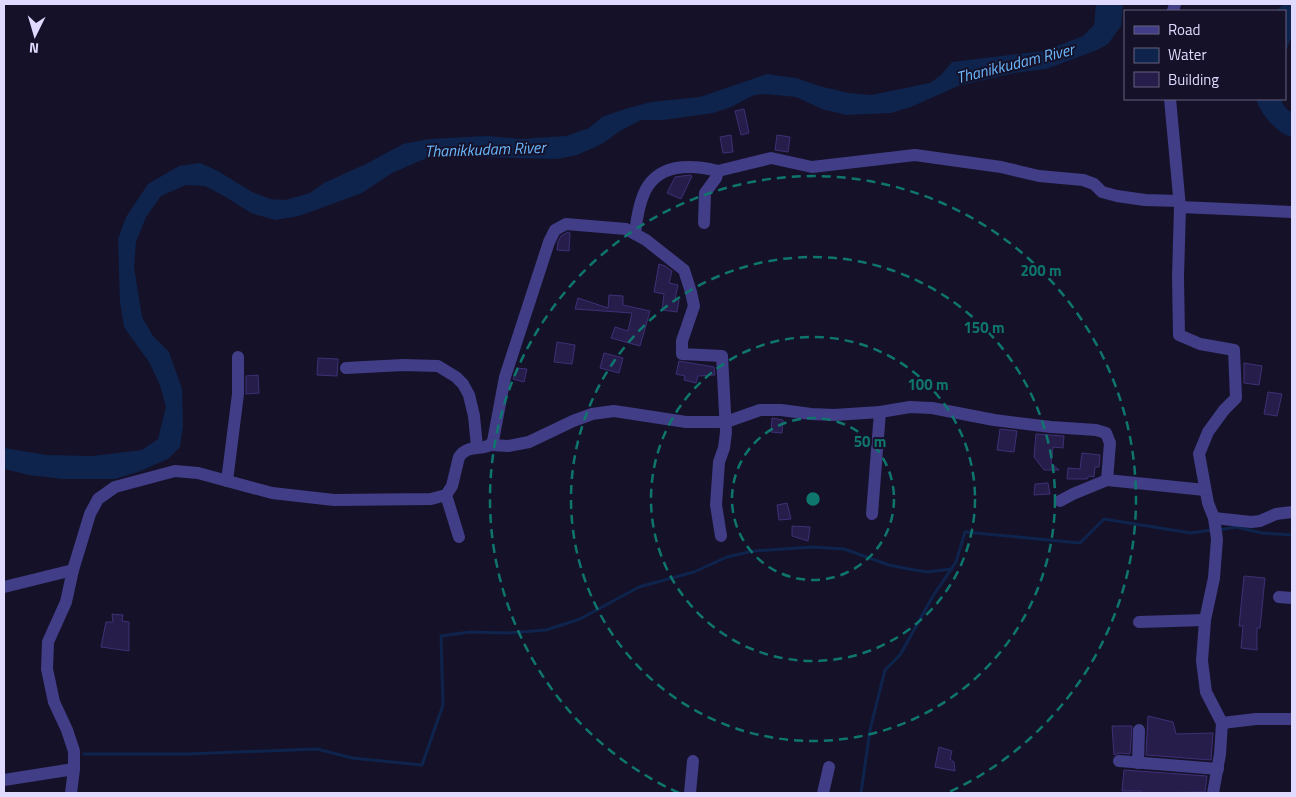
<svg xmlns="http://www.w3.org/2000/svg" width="1296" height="797" viewBox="0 0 1296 797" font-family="'Titillium Web',sans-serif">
<rect width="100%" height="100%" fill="#151129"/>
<g fill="#0e244c">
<polygon points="1096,4 1123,4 1121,26 1108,44 1097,50 1046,69 1014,73 958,86 911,107 891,113 846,115 822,109 796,97 766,94 754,95 731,107 713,113 663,120 641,120 620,131 602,144 577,155 557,159 481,157 458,155 429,157 392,173 362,193 299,216 275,220 251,213 224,196 205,186 186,185 161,196 146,217 136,242 134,267 142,317 153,336 169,352 182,389 183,426 180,447 168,459 138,472 115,479 63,479 29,475 4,469 4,448 47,455 92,456 142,450 158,439 166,407 160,385 149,362 124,327 120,302 118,239 126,217 148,184 179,166 200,163 218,171 252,192 270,199 285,200 310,193 324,183 366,164 403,144 429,139 488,136 521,139 566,136 589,128 602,117 625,109 651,102 700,97 767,74 796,78 819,86 849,93 871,95 930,83 941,75 952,62 1044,51 1083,36 1094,25"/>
<polygon points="1283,4 1292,4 1292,36 1285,53 1285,11 1277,11"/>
<path d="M1256,99H1281C1282,104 1287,111 1292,112V137C1278,135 1259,112 1256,99Z"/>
</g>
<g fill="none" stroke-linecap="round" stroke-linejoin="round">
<g stroke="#0e244c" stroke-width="3">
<polyline points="1219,530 1236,527 1262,533 1292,535"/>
<polyline points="84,754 187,754 317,749 352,758 422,765 443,705 441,636 470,632 508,633 546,630 580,619 639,587 694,572 727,557 753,551 812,547 844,549 889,565 909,569 927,572 952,569"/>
<polyline points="861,793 870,730 885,670 900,655 933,596 956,562 965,532 1080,543 1104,519 1191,533 1212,530"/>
</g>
</g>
<g fill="#271d4a" stroke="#3e3076">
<polygon points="744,109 749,133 741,135 735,111"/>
<polygon points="731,135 733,152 723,153 720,137"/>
<polygon points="777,135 790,137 788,152 775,150"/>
<polygon points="690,175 692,176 681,199 667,193 675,177"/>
<polygon points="568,232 570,233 569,251 557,250 558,242 561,236"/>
<polygon points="659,264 665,266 672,271 669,283 678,285 675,299 679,300 677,312 662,310 664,294 654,292"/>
<polygon points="609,295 623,296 623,305 650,311 640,346 611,338 615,327 628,331 632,313 575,309 578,298 608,308"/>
<polygon points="557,342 575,345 572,364 554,362"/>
<polygon points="604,353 623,358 619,373 600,368"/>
<polygon points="318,358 338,359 337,376 317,375"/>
<polygon points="679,361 714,367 715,375 698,376 696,383 684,380 685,376 676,374"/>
<polygon points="1244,363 1262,366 1259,385 1244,383"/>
<polygon points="517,368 527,369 524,382 513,379"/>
<polygon points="258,375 259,393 246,394 246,376"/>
<polygon points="1268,392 1282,394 1277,416 1264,414"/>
<polygon points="772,418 783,420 782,433 771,432"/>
<polygon points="1000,429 1017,431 1014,452 997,450"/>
<polygon points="1036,434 1064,436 1063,448 1053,447 1051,463 1059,470 1044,470 1034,457"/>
<polygon points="1082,453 1100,455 1099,467 1095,467 1094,477 1089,476 1087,479 1067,479 1068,468 1080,469"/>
<polygon points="1048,483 1050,494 1034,495 1035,484"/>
<polygon points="787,503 791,519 779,520 777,505"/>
<polygon points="792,526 810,527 808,541 792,536"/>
<polygon points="1244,576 1265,578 1260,628 1257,628 1257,650 1241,648 1243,626 1239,626"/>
<polygon points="112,614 123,615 122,621 129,622 129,651 101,647 106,622 113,622"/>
<polygon points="1148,716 1173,722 1176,734 1213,733 1211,760 1146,755"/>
<polygon points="1112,726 1132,726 1130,754 1119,753 1114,755"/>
<polygon points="939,747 952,751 950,759 954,762 955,771 935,767"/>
<polygon points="1124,770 1207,776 1205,792 1140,793 1141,791 1122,791"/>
</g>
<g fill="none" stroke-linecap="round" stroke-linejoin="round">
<g stroke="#413d87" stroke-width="12">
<polyline points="1173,11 1175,4"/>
<polyline points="1170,99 1180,207 1178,277 1179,335 1200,344 1234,350 1236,398 1224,410 1208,432 1199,454 1208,503 1214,518 1217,539 1214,578 1205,620 1202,661 1206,692 1222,723 1220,754 1213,793"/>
<polyline points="1180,207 1292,212"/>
<polyline points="704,223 705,193 716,178 718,171 771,158 812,167 915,155 1001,167 1039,176 1083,180 1094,184 1102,192 1117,196 1145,200 1179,201"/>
<path d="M635,234C639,196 647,166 691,167C700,167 710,169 718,171"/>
<polyline points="346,368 403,365 438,366 456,377 463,384 469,395 474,416 477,447"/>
<polyline points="491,445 508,446 529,442 573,421 592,414 614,411 686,422 726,422 760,410 781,410 811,414 834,415 880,412 910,407 932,408 994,420 1051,427 1096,430 1106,433 1110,443 1107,480 1205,490"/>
<polyline points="227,481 238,394 238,357"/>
<polyline points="446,495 459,537"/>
<polyline points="1060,501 1073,494 1107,480"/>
<polyline points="872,514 880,412"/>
<polyline points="1214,518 1251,522 1260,521 1276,514 1292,512"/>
<polyline points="4,587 73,570"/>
<polyline points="1279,597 1292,598"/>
<polyline points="1139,622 1205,620"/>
<polyline points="1222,723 1256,719 1292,719"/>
<polyline points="1119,761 1218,769"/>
<polyline points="1138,763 1139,730"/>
<polyline points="4,780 74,769"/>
<path d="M71,793L74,769V751L67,730L54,702L47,669L48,642L66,602L73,570L90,514L98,499L115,487L175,471L198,473L272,493L334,500L431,499L446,495L452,486L459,457C469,442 487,453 493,441L505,377L549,242L555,230L566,224L626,229L646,240L684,270L691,292L694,306L682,341V354L722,356L726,432L724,448L719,462L716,505L721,536"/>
<polyline points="690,793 693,761"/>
<polyline points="823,793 829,767"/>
</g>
</g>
<g fill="none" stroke="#0f766e" stroke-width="2.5" stroke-dasharray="9 6">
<circle cx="813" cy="499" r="81"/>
<circle cx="813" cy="499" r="162"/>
<circle cx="813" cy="499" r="242"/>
<path d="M679 793A323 323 0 1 1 947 793"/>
</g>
<g text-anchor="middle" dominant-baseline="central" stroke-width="4" stroke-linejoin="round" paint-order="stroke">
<g font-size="16" font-style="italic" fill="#6bb7fc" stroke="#151129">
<text transform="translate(1015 63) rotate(-14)">Thanikkudam River</text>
<text transform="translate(485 149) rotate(-2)">Thanikkudam River</text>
</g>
</g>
<circle cx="813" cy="499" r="8" fill="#0f766e" stroke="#151129" stroke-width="2.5"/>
<g font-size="15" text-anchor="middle" font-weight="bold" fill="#0f766e" stroke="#151129" stroke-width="4" stroke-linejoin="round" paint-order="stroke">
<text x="1041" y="276">200 m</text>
<text x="984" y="333">150 m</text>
<text x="928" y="390">100 m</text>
<text x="870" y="447">50 m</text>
</g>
<rect width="1296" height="797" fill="none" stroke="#dfdafe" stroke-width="10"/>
<rect x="1124" y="10" width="162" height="90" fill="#151129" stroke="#66617e"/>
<rect x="1134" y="26" width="25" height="8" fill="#413d87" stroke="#66617e"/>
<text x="1168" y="35" font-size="15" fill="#dfdafe">Road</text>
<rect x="1134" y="48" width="25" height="15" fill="#0e244c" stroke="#66617e"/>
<text x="1168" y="60" font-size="15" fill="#dfdafe">Water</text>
<rect x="1134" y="72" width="25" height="15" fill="#271d4a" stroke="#66617e"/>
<text x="1168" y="85" font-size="15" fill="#dfdafe">Building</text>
<g transform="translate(35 35) rotate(185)" stroke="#151129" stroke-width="4" paint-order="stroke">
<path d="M0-4L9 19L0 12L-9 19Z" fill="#dfdafe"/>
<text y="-8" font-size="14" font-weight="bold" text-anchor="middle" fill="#dfdafe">N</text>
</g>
</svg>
